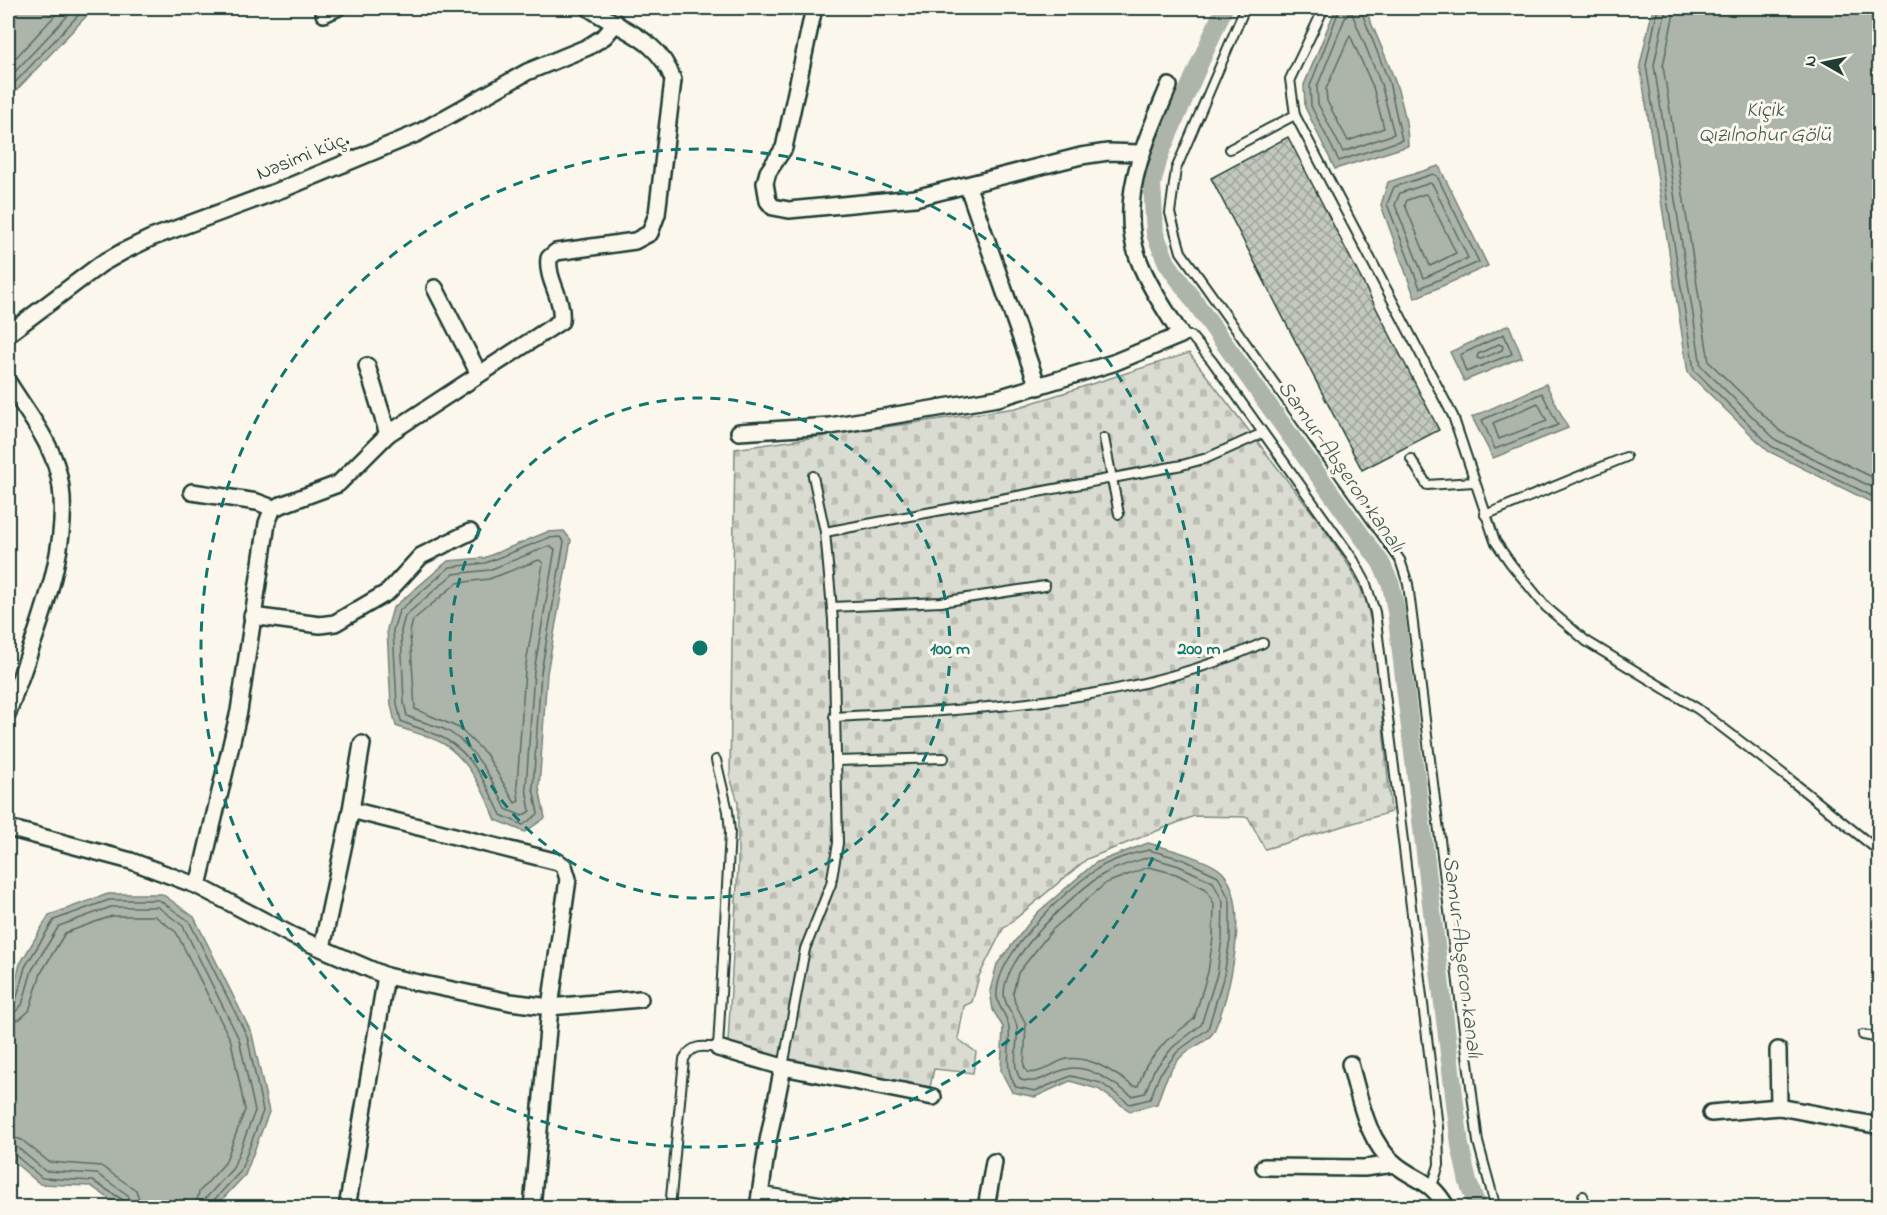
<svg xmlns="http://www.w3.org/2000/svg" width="1887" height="1215" viewBox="0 0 1887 1215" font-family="'Indie Flower',sans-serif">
<defs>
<pattern id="cemetery-stones" width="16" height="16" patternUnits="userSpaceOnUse" patternTransform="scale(1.5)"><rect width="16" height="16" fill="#dbdcd1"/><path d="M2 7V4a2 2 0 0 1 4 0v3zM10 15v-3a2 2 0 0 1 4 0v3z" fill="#bcbeb4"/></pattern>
<pattern id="building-cross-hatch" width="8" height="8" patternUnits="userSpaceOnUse" patternTransform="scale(1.5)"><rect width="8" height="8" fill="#c4c9be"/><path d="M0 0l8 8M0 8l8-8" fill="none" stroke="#9fa49b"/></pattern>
</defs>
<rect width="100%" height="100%" fill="#fbf7ec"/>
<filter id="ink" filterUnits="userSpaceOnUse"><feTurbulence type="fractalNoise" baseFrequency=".0167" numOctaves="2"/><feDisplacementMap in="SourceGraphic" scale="12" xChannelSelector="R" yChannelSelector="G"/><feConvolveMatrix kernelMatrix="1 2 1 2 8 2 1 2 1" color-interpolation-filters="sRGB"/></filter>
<g filter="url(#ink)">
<polygon fill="url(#cemetery-stones)" stroke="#7d8c82" stroke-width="1.5" points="1189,353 1324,528 1349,566 1365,597 1375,639 1391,812 1265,849 1248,817 1194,816 1087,859 1003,929 979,976 972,1002 964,1006 958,1039 976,1052 973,1073 934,1069 930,1087 793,1062 728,1042 738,867 738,802 730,777 735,449 1016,408"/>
<g fill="#adb4aa" stroke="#74847b" stroke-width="1.5">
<polygon points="8,8 94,8 8,99"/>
<path d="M1336,8H1365C1382,51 1408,99 1408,146L1335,169L1305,107L1304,85Z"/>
<polygon points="1653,8 1879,8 1879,506 1768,451 1688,373 1640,65"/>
<polygon points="1439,166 1488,266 1415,298 1381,205 1388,182"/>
<polygon points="1509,325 1522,357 1464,381 1450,352"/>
<polygon points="1546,384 1568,428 1493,458 1472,417"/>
<path d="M564,531L571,540L547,673L539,788L545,818L525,832L496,820C484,792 470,761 444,744C430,736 411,732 396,726L391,705L387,629L393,608L448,561L484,558L547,532Z"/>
<path d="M1148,843C1165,848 1212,860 1223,873C1251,905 1230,996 1214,1031C1209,1041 1193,1047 1185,1053C1169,1067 1163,1085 1157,1104L1130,1111L1098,1089L1070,1081L1035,1097L1012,1092L1001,1071L1003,1027L993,1010L990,991L997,964L1037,913L1095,863Z"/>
<polygon points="108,894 162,894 194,917 252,1034 269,1112 245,1175 215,1207 121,1207 91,1186 40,1184 8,1157 8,1009 20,964 49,915"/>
</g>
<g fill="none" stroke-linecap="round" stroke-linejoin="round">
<g stroke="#586d63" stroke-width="1.5">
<polyline points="1340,8 1310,86 1311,106 1339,161 1402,140 1389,82 1360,8"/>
<polyline points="1658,8 1646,65 1694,370 1771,446 1880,500"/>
<polyline points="1666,8 1654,65 1701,366 1776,440 1880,491"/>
<polyline points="1675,8 1663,66 1709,362 1781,432 1880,481"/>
<polygon points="1351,11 1381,84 1394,134 1343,152 1318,104 1317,87 1345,18"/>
<polygon points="1350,35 1373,87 1384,128 1348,141 1327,101 1326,89"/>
<polyline points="8,66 62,8"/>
<polyline points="8,79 75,8"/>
<polyline points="8,90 85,8"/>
<polygon points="1433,174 1437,176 1479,262 1420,288 1387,204 1394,187"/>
<polygon points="1430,183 1433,185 1468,258 1424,278 1395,205 1400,193"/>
<polygon points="1425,194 1428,196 1456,253 1430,266 1405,205 1407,200"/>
<polygon points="1504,334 1512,354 1466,372 1460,355"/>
<polygon points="1499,344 1503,346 1502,350 1481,359 1477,358 1478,354"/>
<polygon points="1542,393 1558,425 1495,449 1482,420"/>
<polygon points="1538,403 1547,421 1499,439 1493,423"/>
<path d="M560,537L564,542L541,672L533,788L538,814L523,825L501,815C488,788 473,754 445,739C432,731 415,728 401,721L397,704L393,630L399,611L450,567L485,563L548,538Z"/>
<path d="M549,546L555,549L534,671L526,788L530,811L522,816L506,809C493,781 478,751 451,733C439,725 421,723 407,716L404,703L401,631L405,616L453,574L489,570Z"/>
<polygon points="539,560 543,563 525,670 517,786 519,801 515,803 486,754 459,728 415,709 410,632 413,620 457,583 489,579"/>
<path d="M1149,850L1182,859L1218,876L1230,901V940L1224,975L1208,1029L1178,1051L1160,1074L1150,1099L1130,1104L1101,1083L1071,1076L1035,1091L1016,1087C1003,1067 1011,1052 1009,1029C1009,1015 995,1007 997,991C1000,951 1065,891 1097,869C1111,860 1133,853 1149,850Z"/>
<path d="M1149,857L1179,866L1213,882L1223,902L1222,939L1217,974L1201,1025L1173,1047L1154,1070L1145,1093L1132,1096C1116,1085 1088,1063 1067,1069C1049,1073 1040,1085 1021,1080C1010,1064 1019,1045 1017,1027C1015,1014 1004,1007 1004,993C1005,957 1072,894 1102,875C1115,867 1134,862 1149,857Z"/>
<path d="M1149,867L1176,874L1206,889L1214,904L1213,938L1208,972L1194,1019L1166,1041L1146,1065L1138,1086H1133C1115,1073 1087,1053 1063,1060C1052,1064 1039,1075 1027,1072L1024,1066L1026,1024L1015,1003L1013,993L1018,973L1052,930L1106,883Z"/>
<polyline points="8,1005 16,1001 25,967 54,920 109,900 159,900 189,921 247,1036 263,1111 240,1172 213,1201 211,1208"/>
<polyline points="8,1013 16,1011 22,1005 32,970 59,926 111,907 158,907 183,926 239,1039 255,1111 233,1168 206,1198 204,1208"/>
<polyline points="8,1022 20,1019 29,1011 41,973 65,933 112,916 155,916 176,932 231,1041 245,1110 225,1163 199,1192 195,1208"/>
<polyline points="8,1136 22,1140 49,1162 101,1166 136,1190 142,1208"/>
<polyline points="8,1145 17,1147 45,1171 97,1174 128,1195 133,1208"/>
<polyline points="8,1153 14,1154 42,1178 93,1181 123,1200 125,1208"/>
</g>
<polyline stroke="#adb4aa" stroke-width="18" points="1224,8 1160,154 1152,184 1155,234 1167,263 1381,563 1391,585 1396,611 1460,1145 1468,1182 1478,1208"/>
</g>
<polygon fill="url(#building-cross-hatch)" stroke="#1f3d34" stroke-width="1.5" points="1288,137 1439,430 1362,470 1211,178"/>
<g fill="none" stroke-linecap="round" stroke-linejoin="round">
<defs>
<g id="lane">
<polyline points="1245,8 1176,169 1170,213 1181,252 1400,560 1408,584 1478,1142 1496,1208"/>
<polyline points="1324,8 1290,79 1295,115 1453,416 1495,541 1511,564 1546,607 1586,641 1698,709 1783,774 1880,852"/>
<polyline points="1230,149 1295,115"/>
<polyline points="1181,335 1191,336 1212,361 1353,559 1365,581 1375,612 1438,1127 1439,1165 1432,1186"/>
<polyline points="1104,438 1119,514"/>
<polyline points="1411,459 1427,485 1474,482"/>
<polyline points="1485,515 1626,457"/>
<polyline points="825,532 1182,465 1207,458 1263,433"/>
<polyline points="832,607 941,602 1045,586"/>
<path d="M834,717C980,709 1128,704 1263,643"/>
<polyline points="836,761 944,758"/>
<polyline points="1863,1035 1880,1038"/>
<polyline points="783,1067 805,949 831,884 838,843 833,620 825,532 813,476"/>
<path d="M670,1208L684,1059C692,1044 703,1046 718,1048L730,832L728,811L716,760"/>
<polyline points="1581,1208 1583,1196"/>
</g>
<g id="street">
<polyline points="814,8 784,148 768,172 765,183 768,201 773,207 789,210 915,198 1081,156 1108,152 1140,153"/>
<polyline points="324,14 337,8"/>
<polyline points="968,187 1038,387"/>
<polyline points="435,288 479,374"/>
<polyline points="8,334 101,264 124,251 151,238 283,189 418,133 527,72 588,47 605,36 616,23"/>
<polyline points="367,366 388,434"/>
<path d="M8,382C24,408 46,435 56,465C80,538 31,643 8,713"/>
<path d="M739,432L830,426L998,398L1113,363L1181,335C1166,311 1148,285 1138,258C1117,198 1146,141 1169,86"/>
<polyline points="192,492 257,502 273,508"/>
<polyline points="252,616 320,625 335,623 388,592 421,556 470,532"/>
<polyline points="351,810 558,862 564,866 568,879 550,1007 532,1208"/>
<polyline points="8,828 131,861 198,886 293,936 386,976 510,1002 550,1007 640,999"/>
<path d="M198,886L239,711L267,523L273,508L338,484L388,434L561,321C564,298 546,280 549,258L556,252L635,241L650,233L657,214L673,80C659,38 622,31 589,8"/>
<polyline points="322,948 351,810 362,744"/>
<polyline points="718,1048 783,1067 933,1097"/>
<polyline points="1778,1050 1779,1107"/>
<path d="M1350,1064C1360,1098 1366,1140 1395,1164C1417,1182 1431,1179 1447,1208"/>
<polyline points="1711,1113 1779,1107 1880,1126"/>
<polyline points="1264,1167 1364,1168 1395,1164"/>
<polyline points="760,1195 841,1208"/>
<polyline points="347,1208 386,976"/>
<polyline points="758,1208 768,1141 783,1067"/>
<polyline points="986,1208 994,1162"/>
</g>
</defs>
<use href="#lane" stroke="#1f3d34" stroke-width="12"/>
<use href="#street" stroke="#1f3d34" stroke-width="20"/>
<use href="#lane" stroke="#fbf7ec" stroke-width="8"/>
<use href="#street" stroke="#fbf7ec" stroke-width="15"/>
</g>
</g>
<g fill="none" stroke="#0f766e" stroke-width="3" stroke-dasharray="10 8">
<circle cx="700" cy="648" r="250"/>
<circle cx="700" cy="648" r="499"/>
</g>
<g text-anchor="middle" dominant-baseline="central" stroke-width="6" stroke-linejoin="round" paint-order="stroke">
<g font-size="21" fill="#1f3d34" stroke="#fbf7ec">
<text transform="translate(303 157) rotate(-22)">Nəsimi küç.</text>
</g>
<g font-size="22" font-style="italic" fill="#425b52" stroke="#fbf7ec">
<text x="1765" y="111">Kiçik<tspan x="1765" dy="25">Qızılnohur Gölü</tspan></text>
<text transform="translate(1340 467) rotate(55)">Samur-Abşeron kanalı</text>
<text transform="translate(1461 957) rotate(83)">Samur-Abşeron kanalı</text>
</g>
</g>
<circle cx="700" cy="648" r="9" fill="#0f766e" stroke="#fbf7ec" stroke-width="3"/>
<g font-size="18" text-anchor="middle" font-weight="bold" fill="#0f766e" stroke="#fbf7ec" stroke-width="6" stroke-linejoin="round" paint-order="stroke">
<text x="950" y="654">100 m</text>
<text x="1199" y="654">200 m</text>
</g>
<rect width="1887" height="1215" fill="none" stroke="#fbf7ec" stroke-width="30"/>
<rect x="15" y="15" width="1857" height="1185" fill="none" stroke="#1f3d34" stroke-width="2" filter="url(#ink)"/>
<g transform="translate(1824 63) rotate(279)" stroke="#fbf7ec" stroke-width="4.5" paint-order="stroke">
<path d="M0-4.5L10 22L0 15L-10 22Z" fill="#1f3d34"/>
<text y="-9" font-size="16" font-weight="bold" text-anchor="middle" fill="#1f3d34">N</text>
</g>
</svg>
